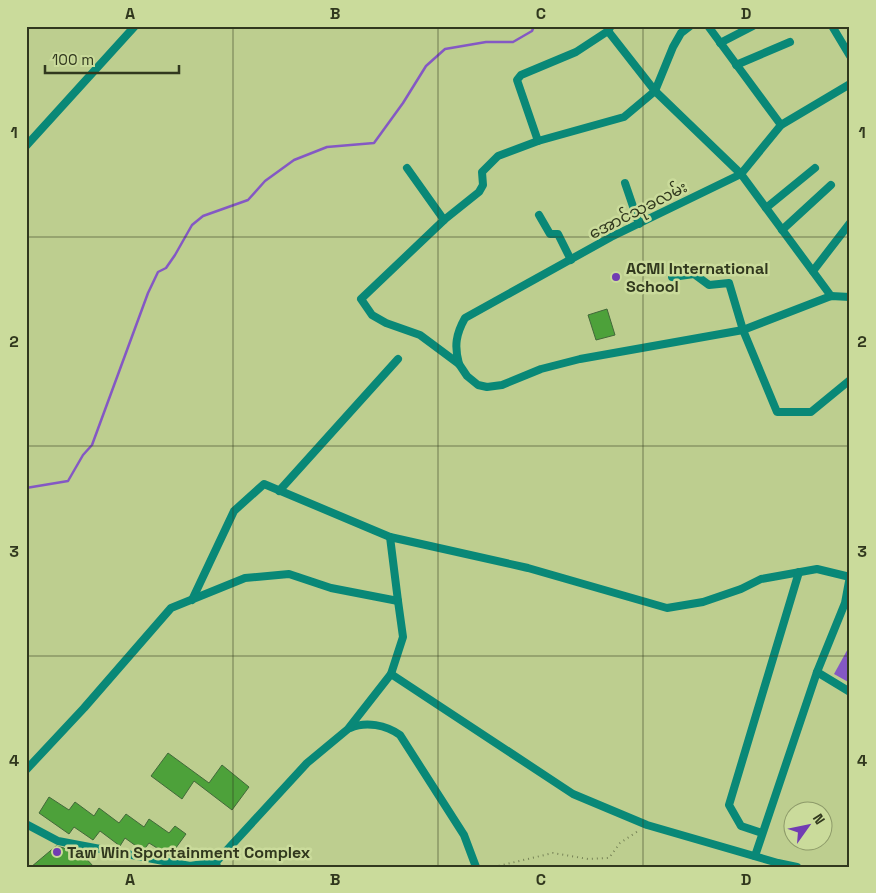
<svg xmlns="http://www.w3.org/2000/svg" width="876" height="893" viewBox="0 0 876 893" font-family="'Space Grotesk','Noto Sans Myanmar',sans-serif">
<rect width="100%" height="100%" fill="#bdce8f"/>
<polygon fill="#8458c4" points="850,645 850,683 834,674"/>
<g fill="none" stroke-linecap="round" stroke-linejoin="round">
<polyline stroke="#8458c4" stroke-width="2.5" points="26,488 68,481 83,455 92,445 148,293 158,272 166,268 175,255 192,225 203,216 248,200 265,181 294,160 327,147 374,143 403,103 426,66 445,49 486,42 513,42 532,31 534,26"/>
</g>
<g fill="#4da13a" stroke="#42693a">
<polygon points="607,309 615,335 596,340 588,315"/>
<polygon points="168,753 209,783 222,765 249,787 232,810 194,781 182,799 151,776"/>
<polygon points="49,797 69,810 75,802 94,816 99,808 119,823 126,814 144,827 149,819 169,833 175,826 186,834 170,856 149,843 143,851 125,838 120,846 100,831 93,840 74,827 69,834 39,813"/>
<polygon points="56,846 64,848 71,855 76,850 79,851 94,867 31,867"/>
</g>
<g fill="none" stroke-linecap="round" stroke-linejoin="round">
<polyline stroke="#768256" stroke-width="2" stroke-dasharray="1 4" stroke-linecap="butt" points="494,867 553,853 588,859 609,858 620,843 638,831"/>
<g stroke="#098877" stroke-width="8">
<polyline points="690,26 681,33 673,47 655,91 624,117 538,141 498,156 482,172 483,185 479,192 444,220 361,299 372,315 386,323 420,335 459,364 467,376 478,385 487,387 502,385 541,369 580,359 743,330 831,296 850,297"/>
<polyline points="708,26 781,125"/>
<polyline points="832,26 850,56"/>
<polyline points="608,31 655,91 741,174 831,296"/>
<polyline points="720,43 753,26"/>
<polyline points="736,65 790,42"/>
<polyline points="538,141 517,80 521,75 576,52 608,31 611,26"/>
<polyline points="26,146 135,26"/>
<polyline points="407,168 444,220"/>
<polyline points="625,183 639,224"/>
<polyline points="766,208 815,168"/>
<polyline points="539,215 550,234 558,234 571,260"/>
<polyline points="782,230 831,185"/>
<polyline points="813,271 850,223"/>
<polyline points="672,277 694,274 709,285 729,283 743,330 777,412 811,412 850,380"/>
<path d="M459,364C454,346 456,334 465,318L611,237L741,174L781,125L850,84"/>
<polyline points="279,491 398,359"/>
<polyline points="192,600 234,511 264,484 390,537"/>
<polyline points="817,672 850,692"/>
<polyline points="391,674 573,794 647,825 778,863 797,867"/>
<path d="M350,728C366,721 386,725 400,735L464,835L476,867"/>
<polyline points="26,770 84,708 171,608 245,578 289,574 331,588 398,601 390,537 528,568 667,608 703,602 741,589 761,579 817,569 850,577"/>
<polyline points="26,824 58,841 190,866 216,862"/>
<polyline points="762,833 741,826 729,805 799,572"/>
<polyline points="755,856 817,672 845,603 850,576"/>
<polyline points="217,867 216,862 307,763 348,729 391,674 403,637 398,601"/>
</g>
</g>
<path fill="none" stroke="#31381e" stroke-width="1" stroke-opacity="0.55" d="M233,26V867M438,26V867M643,26V867M26,237H850M26,446H850M26,656H850"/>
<g fill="#713cb3" stroke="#cadb9b" stroke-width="2">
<circle cx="616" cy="277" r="5"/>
<circle cx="57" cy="852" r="5"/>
</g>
<g text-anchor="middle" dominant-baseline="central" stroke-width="5" stroke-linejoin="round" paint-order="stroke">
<g font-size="16" fill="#31381e" stroke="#cadb9b">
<text transform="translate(638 210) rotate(-27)">အောင်သုခလမ်း</text>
</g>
<g font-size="16" font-weight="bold" fill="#31381e" stroke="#cadb9b" text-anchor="start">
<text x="626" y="268">ACMI International<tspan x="626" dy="18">School</tspan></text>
<text x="67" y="852">Taw Win Sportainment Complex</text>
</g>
</g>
<rect width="876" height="893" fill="none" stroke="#cadb9b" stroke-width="55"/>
<g transform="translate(808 826) rotate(57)"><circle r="24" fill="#cadb9b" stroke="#8d9a69"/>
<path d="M0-4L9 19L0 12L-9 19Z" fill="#713cb3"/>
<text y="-8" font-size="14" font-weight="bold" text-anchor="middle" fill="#31381e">N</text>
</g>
<path d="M45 65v8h134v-8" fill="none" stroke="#31381e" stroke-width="2.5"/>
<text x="52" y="65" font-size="15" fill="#31381e" stroke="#cadb9b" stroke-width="4" paint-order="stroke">100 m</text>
<rect x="28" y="28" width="820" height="838" fill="none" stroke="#31381e" stroke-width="2"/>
<g font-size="16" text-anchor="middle" font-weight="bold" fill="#31381e">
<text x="130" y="19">A</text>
<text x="335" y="19">B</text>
<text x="541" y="19">C</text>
<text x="746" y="19">D</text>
<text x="14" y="138">1</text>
<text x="862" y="138">1</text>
<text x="14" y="347">2</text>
<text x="862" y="347">2</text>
<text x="14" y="557">3</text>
<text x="862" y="557">3</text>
<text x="14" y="766">4</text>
<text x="862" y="766">4</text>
<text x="130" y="885">A</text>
<text x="335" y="885">B</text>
<text x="541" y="885">C</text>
<text x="746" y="885">D</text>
</g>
</svg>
